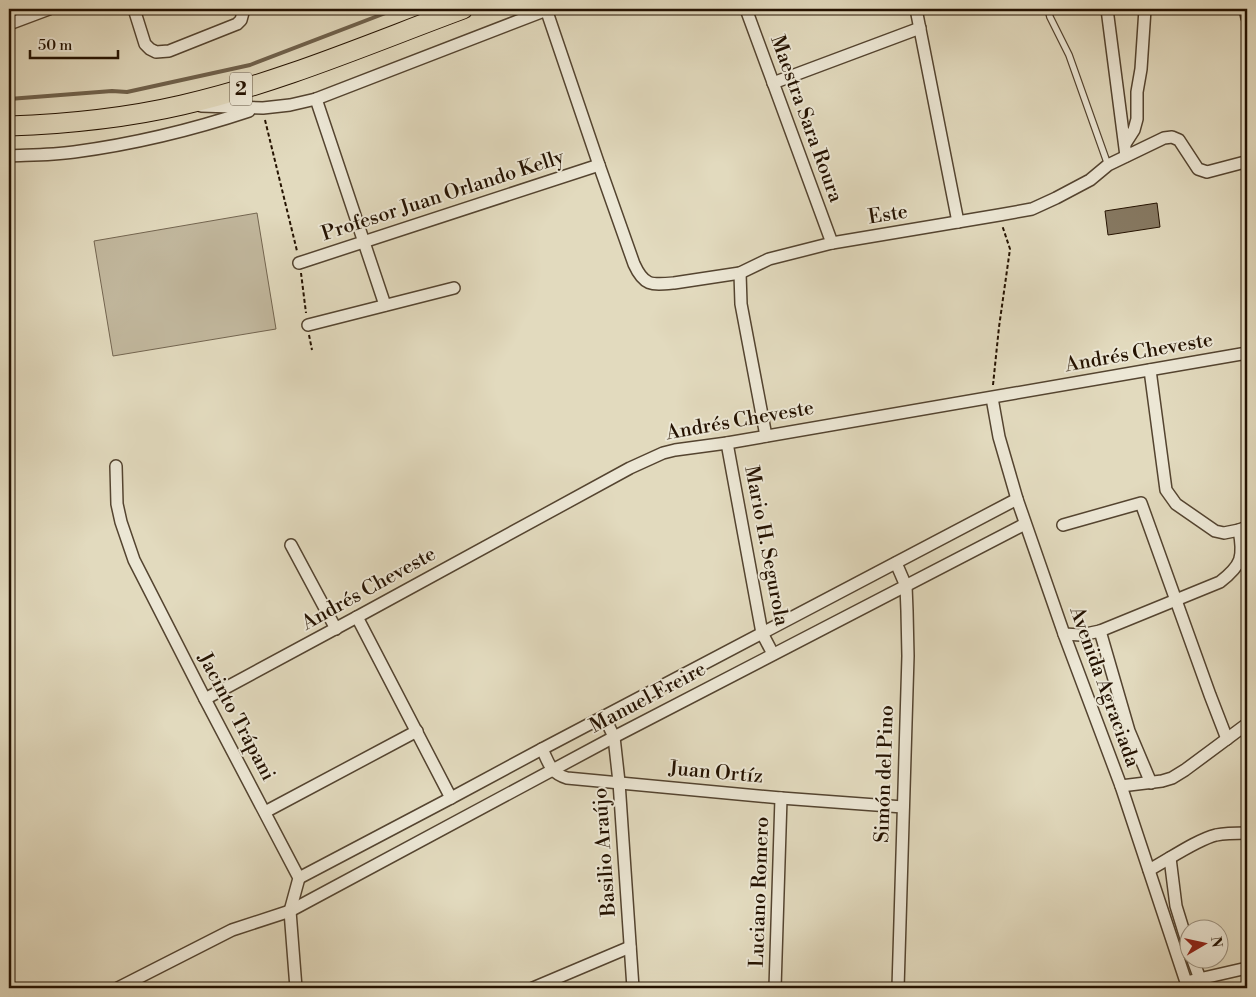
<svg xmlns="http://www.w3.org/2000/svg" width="1256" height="997" viewBox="0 0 1256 997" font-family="'Libre Bodoni',serif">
<rect width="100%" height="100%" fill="#e2dabe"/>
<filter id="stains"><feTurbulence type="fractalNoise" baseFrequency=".004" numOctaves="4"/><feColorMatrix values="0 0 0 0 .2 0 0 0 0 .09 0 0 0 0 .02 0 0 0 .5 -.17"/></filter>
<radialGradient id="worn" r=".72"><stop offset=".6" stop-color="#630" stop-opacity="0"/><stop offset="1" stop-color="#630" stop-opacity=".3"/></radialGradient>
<polygon fill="#c2b89e" stroke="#736550" points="257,213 276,329 113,356 94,241"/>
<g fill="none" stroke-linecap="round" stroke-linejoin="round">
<polyline stroke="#6f614c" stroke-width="4" points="9,99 112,91 127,92 250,65 396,9"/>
</g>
<polygon fill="#877a63" stroke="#241201" points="1157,203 1160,227 1108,235 1105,211"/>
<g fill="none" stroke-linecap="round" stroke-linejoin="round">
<defs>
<polyline id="service" points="1048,9 1050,17 1069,55 1108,165"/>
<g id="minor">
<polyline points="134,9 145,44 150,49 156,52 169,51 237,24 241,20 244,9"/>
<path d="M546,9L599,165L634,264C644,286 651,285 674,283L740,273L769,259L832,243L999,215L1032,209L1056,198L1090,180L1108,165L1164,138L1172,137L1179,140L1198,169L1207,172L1245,162"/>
<polyline points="746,9 832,243"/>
<polyline points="916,9 958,222"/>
<polyline points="1107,9 1126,156"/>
<polyline points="1245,9 1247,18"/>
<polyline points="9,24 49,9"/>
<polyline points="773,83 920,28"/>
<polyline points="316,99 385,305"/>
<polyline points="201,106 263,108 290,105 316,99 549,9"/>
<polyline points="1125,144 1134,130 1137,119 1137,92 1141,69 1145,9"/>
<path d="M9,156C30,155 52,155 74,152C134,144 192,130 249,111"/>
<polyline points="299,263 599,165"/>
<polyline points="740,273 741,304 766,436"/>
<polyline points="308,325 454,288"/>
<polyline points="1150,370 1166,490 1176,504 1215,531 1224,533 1239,530 1247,527"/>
<polyline points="992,398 999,437 1017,499 1064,634 1121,786 1188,988"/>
<polyline points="727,443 762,633 773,654"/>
<polyline points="116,466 117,504 121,522 134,560 205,699 299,878 290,911 296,988"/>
<polyline points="1063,525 1141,503 1210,695 1227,739"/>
<polyline points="291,545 336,629"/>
<polyline points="896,563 906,586 907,611 908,656 898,988"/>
<polyline points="357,617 451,798"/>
<polyline points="1100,631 1129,731 1151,783"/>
<path d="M1064,634L1081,635L1100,631L1220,582C1242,565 1244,557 1239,530"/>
<polyline points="205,699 357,617 630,468 663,453 675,450 727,443 1247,353"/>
<polyline points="604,716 614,737 619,782 633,988"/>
<path d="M542,749C549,763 550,773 567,778L781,798L903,807"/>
<polyline points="1121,786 1162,781 1172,778 1185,770 1247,724"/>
<polyline points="265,812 417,731"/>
<polyline points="1170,858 1176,906 1188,945"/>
<path d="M1149,870C1168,860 1196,840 1216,835C1226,833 1237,833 1247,833"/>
<polyline points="299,878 451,798 542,749 1017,499"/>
<polyline points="1193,960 1200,979"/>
<polyline points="1186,982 1247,968"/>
<polyline points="118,988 232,930 290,911 614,737 1025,524"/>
<polyline points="533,988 630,947"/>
<polyline points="775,988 781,798"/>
</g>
<path id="trunk" d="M9,126C67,124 126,118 182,105C279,83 371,43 463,9"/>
</defs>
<use href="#service" stroke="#544430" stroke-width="8"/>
<use href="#minor" stroke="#544430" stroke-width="14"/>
<use href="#trunk" stroke="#241201" stroke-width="21"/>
<g stroke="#241201" stroke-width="2" stroke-dasharray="4 2.5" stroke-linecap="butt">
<polyline points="265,120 297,251"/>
<polyline points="301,273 306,313"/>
<polyline points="309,335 312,350"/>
<polyline points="993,385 999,327 1010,249 1002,225"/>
</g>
<use href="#service" stroke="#ece7d5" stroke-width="5.5"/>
<use href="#minor" stroke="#ece7d5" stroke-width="11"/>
<use href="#trunk" stroke="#e2dabe" stroke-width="19"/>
</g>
<g text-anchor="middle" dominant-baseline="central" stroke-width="4" stroke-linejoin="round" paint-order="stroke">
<rect fill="#ece7d5" stroke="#605241" stroke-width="1" x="230" y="72.5" width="22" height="33" rx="4"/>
<g font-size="19" font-weight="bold" fill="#241201">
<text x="241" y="89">2</text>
</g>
<g font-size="20" fill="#241201" stroke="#ece7d5">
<text transform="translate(806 119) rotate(70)">Maestra Sara Roura</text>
<text transform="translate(443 196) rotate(-18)">Profesor Juan Orlando Kelly</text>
<text transform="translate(888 215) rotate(-9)">Este</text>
<text transform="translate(1139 353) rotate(-10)">Andrés Cheveste</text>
<text transform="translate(740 421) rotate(-10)">Andrés Cheveste</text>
<text transform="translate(766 546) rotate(79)">Mario H. Segurola</text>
<text transform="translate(369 589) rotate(-29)">Andrés Cheveste</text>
<text transform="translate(1104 687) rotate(70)">Avenida Agraciada</text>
<text transform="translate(648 698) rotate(-28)">Manuel Freire</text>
<text transform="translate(236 717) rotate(62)">Jacinto Trápani</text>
<text transform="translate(716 773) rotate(5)">Juan Ortíz</text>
<text transform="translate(885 774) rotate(-88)">Simón del Pino</text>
<text transform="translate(605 852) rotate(-94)">Basilio Araújo</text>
<text transform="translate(760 892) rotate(-88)">Luciano Romero</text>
</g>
</g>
<rect width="1256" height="997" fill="none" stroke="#e2dabe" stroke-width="30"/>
<rect x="10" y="10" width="1236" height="977" fill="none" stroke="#241201" stroke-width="2.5"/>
<rect x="15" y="15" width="1226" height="967" fill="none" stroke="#241201"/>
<g transform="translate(1204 944) rotate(81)"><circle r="24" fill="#ece7d5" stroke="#9c9280"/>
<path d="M0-4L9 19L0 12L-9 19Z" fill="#8f2418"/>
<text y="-8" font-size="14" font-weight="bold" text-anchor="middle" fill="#241201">N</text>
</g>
<path d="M30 50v8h88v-8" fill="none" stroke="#241201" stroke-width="2.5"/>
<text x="38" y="50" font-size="15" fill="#241201" stroke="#ece7d5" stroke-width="4" paint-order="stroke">50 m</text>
<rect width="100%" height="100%" filter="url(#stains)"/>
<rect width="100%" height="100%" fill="url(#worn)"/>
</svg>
